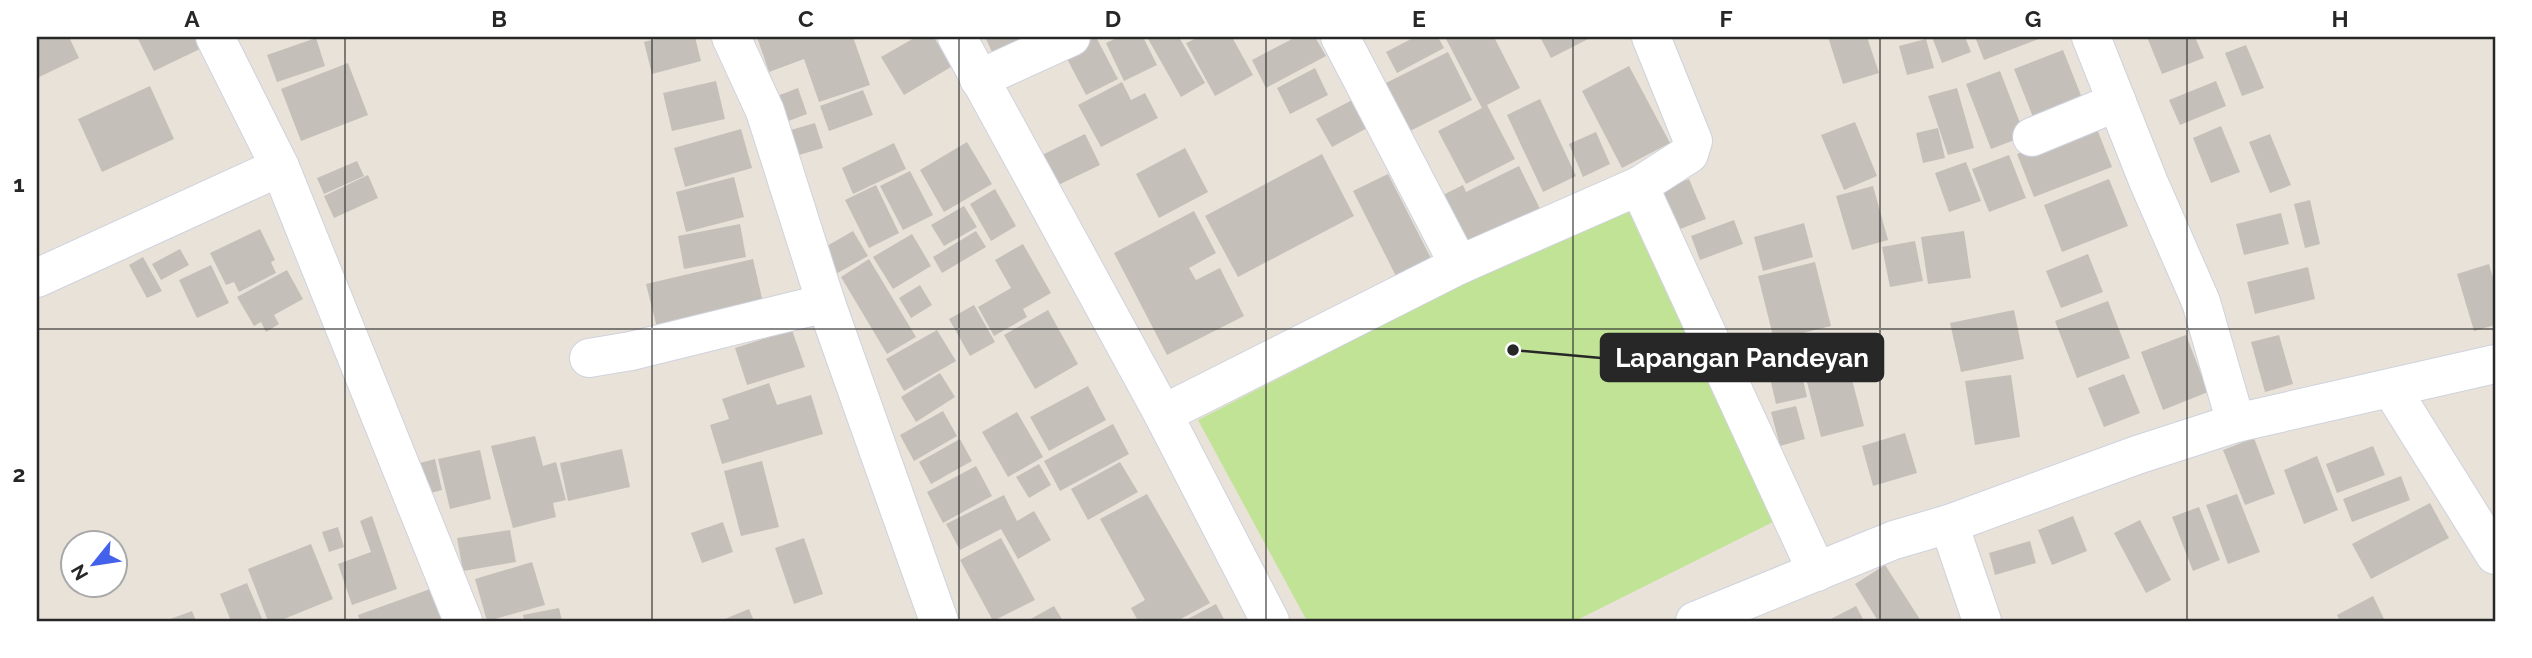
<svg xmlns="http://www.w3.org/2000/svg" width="2532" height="658" viewBox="0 0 2532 658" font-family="Raleway,sans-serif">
<rect width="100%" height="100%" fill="#e9e2d9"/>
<polygon fill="#c1e395" points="1628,210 1773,522 1575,621 1307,621 1198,420 1469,281"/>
<g fill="#c4bfb9">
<polygon points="37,37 69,37 79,58 37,78"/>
<polygon points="137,37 196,37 202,48 154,71"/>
<polygon points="663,37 695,37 701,61 652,74 644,42"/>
<polygon points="757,37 853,37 870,85 819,102 804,59 769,72"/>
<polygon points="916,37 934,37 951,67 904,95 881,57"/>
<polygon points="985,37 1026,37 993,54"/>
<polygon points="1096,37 1118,79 1086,95 1064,53"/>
<polygon points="1119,37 1143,37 1157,65 1124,81 1106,43"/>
<polygon points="1147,37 1179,37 1205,83 1181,97"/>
<polygon points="1199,37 1232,37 1253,75 1215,96 1186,43"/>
<polygon points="1296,37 1315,37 1326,56 1266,88 1252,60"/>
<polygon points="1415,37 1438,37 1444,48 1397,73 1386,52"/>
<polygon points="1445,37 1494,37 1520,88 1487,105 1515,159 1466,184 1438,131 1482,108"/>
<polygon points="1540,37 1592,37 1551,58"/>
<polygon points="1828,37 1867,37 1879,73 1843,84"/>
<polygon points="1932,37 1965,37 1971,52 1942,63"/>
<polygon points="1975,37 2044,37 1984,60"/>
<polygon points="2147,37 2195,37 2204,58 2162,74"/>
<polygon points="316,38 325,66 277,82 267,55"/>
<polygon points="1926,39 1934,68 1907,75 1899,46"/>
<polygon points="2246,45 2264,88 2242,96 2225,53"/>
<polygon points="2063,50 2086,108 2037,127 2014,69"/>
<polygon points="1448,52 1472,100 1402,135 1378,87"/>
<polygon points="348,63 368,115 301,141 281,89"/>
<polygon points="1629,66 1670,143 1622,168 1582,91"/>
<polygon points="1315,68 1328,95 1290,114 1277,88"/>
<polygon points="2000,71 2025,136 1991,149 1966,84"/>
<polygon points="716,81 725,119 672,131 663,93"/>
<polygon points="2216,81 2226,106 2180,125 2169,100"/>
<polygon points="1122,82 1131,100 1145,93 1158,118 1101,147 1078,105"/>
<polygon points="150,86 174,139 102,172 78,119"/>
<polygon points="798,88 807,114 786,122 777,96"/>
<polygon points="1957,88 1974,148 1948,155 1928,96"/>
<polygon points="863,90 873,115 829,131 820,106"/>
<polygon points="1354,99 1369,127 1332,147 1316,119"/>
<polygon points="1540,99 1576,176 1543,192 1507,115"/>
<polygon points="1855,122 1877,176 1844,190 1821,135"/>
<polygon points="815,123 823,148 792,157 784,132"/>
<polygon points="2095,124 2112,167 2034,197 2017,154"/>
<polygon points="2221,126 2240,172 2211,183 2193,138"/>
<polygon points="1938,128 1945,158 1923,163 1916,133"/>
<polygon points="741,129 752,168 685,187 674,148"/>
<polygon points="1596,132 1610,164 1583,177 1569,144"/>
<polygon points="1085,134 1100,165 1054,187 1040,156"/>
<polygon points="2270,134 2291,185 2270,193 2249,142"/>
<polygon points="967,142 992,184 944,212 920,170"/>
<polygon points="894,143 906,169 853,194 842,168"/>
<polygon points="1185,148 1208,192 1159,218 1136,174"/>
<polygon points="1322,154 1354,216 1238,277 1205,216"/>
<polygon points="2009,155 2026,198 1989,212 1972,169"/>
<polygon points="357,161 364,176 324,194 317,178"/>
<polygon points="1966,162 1981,201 1949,212 1935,173"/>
<polygon points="1519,166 1546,221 1470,250 1443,195 1463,185 1466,192"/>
<polygon points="910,171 933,215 903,230 880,186"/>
<polygon points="1388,174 1438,272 1403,290 1353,191"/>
<polygon points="368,175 378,198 334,218 324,196"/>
<polygon points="734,177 744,217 686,232 676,192"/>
<polygon points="1689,179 1706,219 1670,233 1653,193"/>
<polygon points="2109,179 2128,226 2062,252 2044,205"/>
<polygon points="876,185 899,233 869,248 845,200"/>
<polygon points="1873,186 1888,240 1852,250 1836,196"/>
<polygon points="995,189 1016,226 991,241 970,204"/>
<polygon points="2310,200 2320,244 2305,248 2294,204"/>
<polygon points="964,206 977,227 944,246 931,225"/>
<polygon points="1194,211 1216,253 1189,268 1196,280 1220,268 1244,316 1167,355 1114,253"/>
<polygon points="2281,213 2289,244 2244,255 2236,224"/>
<polygon points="1734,220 1743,244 1700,260 1691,236"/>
<polygon points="1804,223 1813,257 1763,271 1754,237"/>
<polygon points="740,224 746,257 684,269 678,236"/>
<polygon points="260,229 275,260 271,262 276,273 239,292 234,282 226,285 210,253"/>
<polygon points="853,231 868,256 834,275 820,250"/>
<polygon points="976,231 986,247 942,273 933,257"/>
<polygon points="1964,231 1971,278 1928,284 1921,237"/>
<polygon points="912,234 931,266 893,289 873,257"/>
<polygon points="1915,241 1923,281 1890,287 1882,247"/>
<polygon points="1023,244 1051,293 1023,309 1027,317 994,336 978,307 1011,288 995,260"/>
<polygon points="180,249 189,265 161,280 152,264"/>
<polygon points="2088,254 2103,292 2061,308 2046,271"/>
<polygon points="143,257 162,291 147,298 129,265"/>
<polygon points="753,259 764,307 658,332 646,284"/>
<polygon points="869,259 916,337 887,354 841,277"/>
<polygon points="1815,262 1831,326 1774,340 1758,276"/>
<polygon points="2489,264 2495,285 2495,325 2474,331 2457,274"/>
<polygon points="211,265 229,303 197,318 179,280"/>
<polygon points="2308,267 2315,299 2255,314 2247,282"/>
<polygon points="287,270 303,299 274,315 279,324 266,332 261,322 254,326 237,297"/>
<polygon points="920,285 932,305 911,318 899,298"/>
<polygon points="2108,301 2130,358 2077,378 2055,321"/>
<polygon points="974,305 995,342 970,356 949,319"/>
<polygon points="1048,310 1078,364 1035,389 1004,335"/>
<polygon points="2014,310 2024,359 1961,372 1950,323"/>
<polygon points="792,330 805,367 747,385 735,348"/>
<polygon points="937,330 956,361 904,391 886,359"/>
<polygon points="1840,333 1864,426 1821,437 1797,343"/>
<polygon points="2186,335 2208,392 2163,410 2141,352"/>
<polygon points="2279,335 2293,384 2265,392 2251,342"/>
<polygon points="1798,358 1807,397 1776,404 1767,365"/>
<polygon points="940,373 955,397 916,422 901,397"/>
<polygon points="2124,374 2140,413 2104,427 2088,388"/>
<polygon points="2011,375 2020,437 1975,445 1965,381"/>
<polygon points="769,383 777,405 811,395 823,434 722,464 710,425 729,419 722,399"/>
<polygon points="1088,386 1106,420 1049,451 1030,417"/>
<polygon points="1796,406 1805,439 1780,446 1771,412"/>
<polygon points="943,411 957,436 914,461 900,435"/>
<polygon points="1017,412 1043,457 1008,477 982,432"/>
<polygon points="1113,424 1129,454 1060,491 1044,461"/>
<polygon points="1905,433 1917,473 1873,486 1862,446"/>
<polygon points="535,436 543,466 556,462 566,500 553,503 556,517 513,528 491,446"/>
<polygon points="2254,438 2275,494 2245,505 2223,450"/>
<polygon points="960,439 972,461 931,484 919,462"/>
<polygon points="2373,446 2385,475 2337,493 2326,464"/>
<polygon points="622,449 630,487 568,501 560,463"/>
<polygon points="480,450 491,499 450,509 438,459"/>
<polygon points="2317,456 2338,510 2304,524 2284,470"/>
<polygon points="435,459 442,490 424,495 416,464"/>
<polygon points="762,461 779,527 741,536 724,471"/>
<polygon points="1120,462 1138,492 1088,520 1071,489"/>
<polygon points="1039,464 1051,485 1029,498 1016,477"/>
<polygon points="976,466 992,496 943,523 927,492"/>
<polygon points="2401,476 2410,500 2352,522 2343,499"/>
<polygon points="1147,494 1210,603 1177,621 1138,621 1131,608 1145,600 1100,519"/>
<polygon points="2237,494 2260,552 2228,564 2206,505"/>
<polygon points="1004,495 1017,521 1034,511 1051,540 1018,559 1001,529 960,550 946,524"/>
<polygon points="2430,503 2449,538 2371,579 2352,544"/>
<polygon points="2199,507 2220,560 2193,571 2172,517"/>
<polygon points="372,516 397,589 352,605 338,564 371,552 360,521"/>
<polygon points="2073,516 2087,551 2052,565 2038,530"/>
<polygon points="2140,520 2171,580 2146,593 2114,533"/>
<polygon points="723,522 733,552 702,563 691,533"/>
<polygon points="338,527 344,547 329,552 322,532"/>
<polygon points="510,530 516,562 463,571 457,538"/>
<polygon points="804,538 823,594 794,604 775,548"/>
<polygon points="1001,538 1035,600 993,621 960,560"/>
<polygon points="2030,541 2036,563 1995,575 1989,553"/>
<polygon points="311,544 333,599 279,621 268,621 248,569"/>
<polygon points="532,562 545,605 487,621 475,579"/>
<polygon points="1885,565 1921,621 1878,621 1855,584"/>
<polygon points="247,583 263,621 231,621 220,594"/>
<polygon points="433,588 445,621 360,621 358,615"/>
<polygon points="2373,596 2385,621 2340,621 2337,615"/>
<polygon points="1216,604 1225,621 1184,621"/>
<polygon points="1054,606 1063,621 1027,621"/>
<polygon points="1856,606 1864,621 1827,621"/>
<polygon points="559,608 562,621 524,621 523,615"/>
<polygon points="749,609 754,621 720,621"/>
<polygon points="192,611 196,621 165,621"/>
</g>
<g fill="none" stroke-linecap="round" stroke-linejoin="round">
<defs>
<g id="minor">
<polyline points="215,37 280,167 463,621"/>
<polyline points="731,37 765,111 826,303 939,621"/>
<polyline points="957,37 1163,414 1270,621"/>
<polyline points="1340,37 1459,265"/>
<polyline points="2091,37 2149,183 2201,302 2236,423"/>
<polyline points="979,79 1071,37"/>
<polyline points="2032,137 2117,102"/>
<polyline points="1639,186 1689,154 1693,141 1651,37"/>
<polyline points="37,278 280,167"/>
<polyline points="589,358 631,351 826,303"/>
<polyline points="2392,390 2495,555"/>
<polyline points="1163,414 1459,265 1639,186 1817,572"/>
<polyline points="1949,524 1982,621"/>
<polyline points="1695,621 1894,540 1949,524 2137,455 2236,423 2495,364"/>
</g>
</defs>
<use href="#minor" stroke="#cfd2df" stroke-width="40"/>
<use href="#minor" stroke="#fff" stroke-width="38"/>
</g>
<path fill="none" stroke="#272727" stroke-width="2" stroke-opacity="0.55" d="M345,37V621M652,37V621M959,37V621M1266,37V621M1573,37V621M1880,37V621M2187,37V621M37,329H2495"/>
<path fill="none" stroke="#272727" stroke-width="2.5" d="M1513 350L1601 358"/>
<circle fill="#272727" stroke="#fff" stroke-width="2.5" cx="1513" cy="350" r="7"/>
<rect fill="#272727" stroke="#272727" stroke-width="2.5" x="1601" y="334" width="282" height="47" rx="7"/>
<g font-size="26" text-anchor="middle" font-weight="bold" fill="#fff">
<text x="1742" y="367">Lapangan Pandeyan</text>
</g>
<rect width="2532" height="658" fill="none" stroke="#ffffff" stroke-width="77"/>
<g transform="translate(94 564) rotate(240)"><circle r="33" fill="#ffffff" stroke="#a9a9a9" stroke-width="2"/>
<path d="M0-5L12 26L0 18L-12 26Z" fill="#4361eb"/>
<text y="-10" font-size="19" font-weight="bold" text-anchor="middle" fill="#272727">N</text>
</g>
<rect x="38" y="38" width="2456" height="582" fill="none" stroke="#272727" stroke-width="2.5"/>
<g font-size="23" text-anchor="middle" font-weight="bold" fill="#272727">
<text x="192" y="27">A</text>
<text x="499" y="27">B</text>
<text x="806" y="27">C</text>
<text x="1113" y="27">D</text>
<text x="1419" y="27">E</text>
<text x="1726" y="27">F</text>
<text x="2033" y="27">G</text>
<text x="2340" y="27">H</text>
<text x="19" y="192">1</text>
<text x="19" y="482">2</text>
</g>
</svg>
